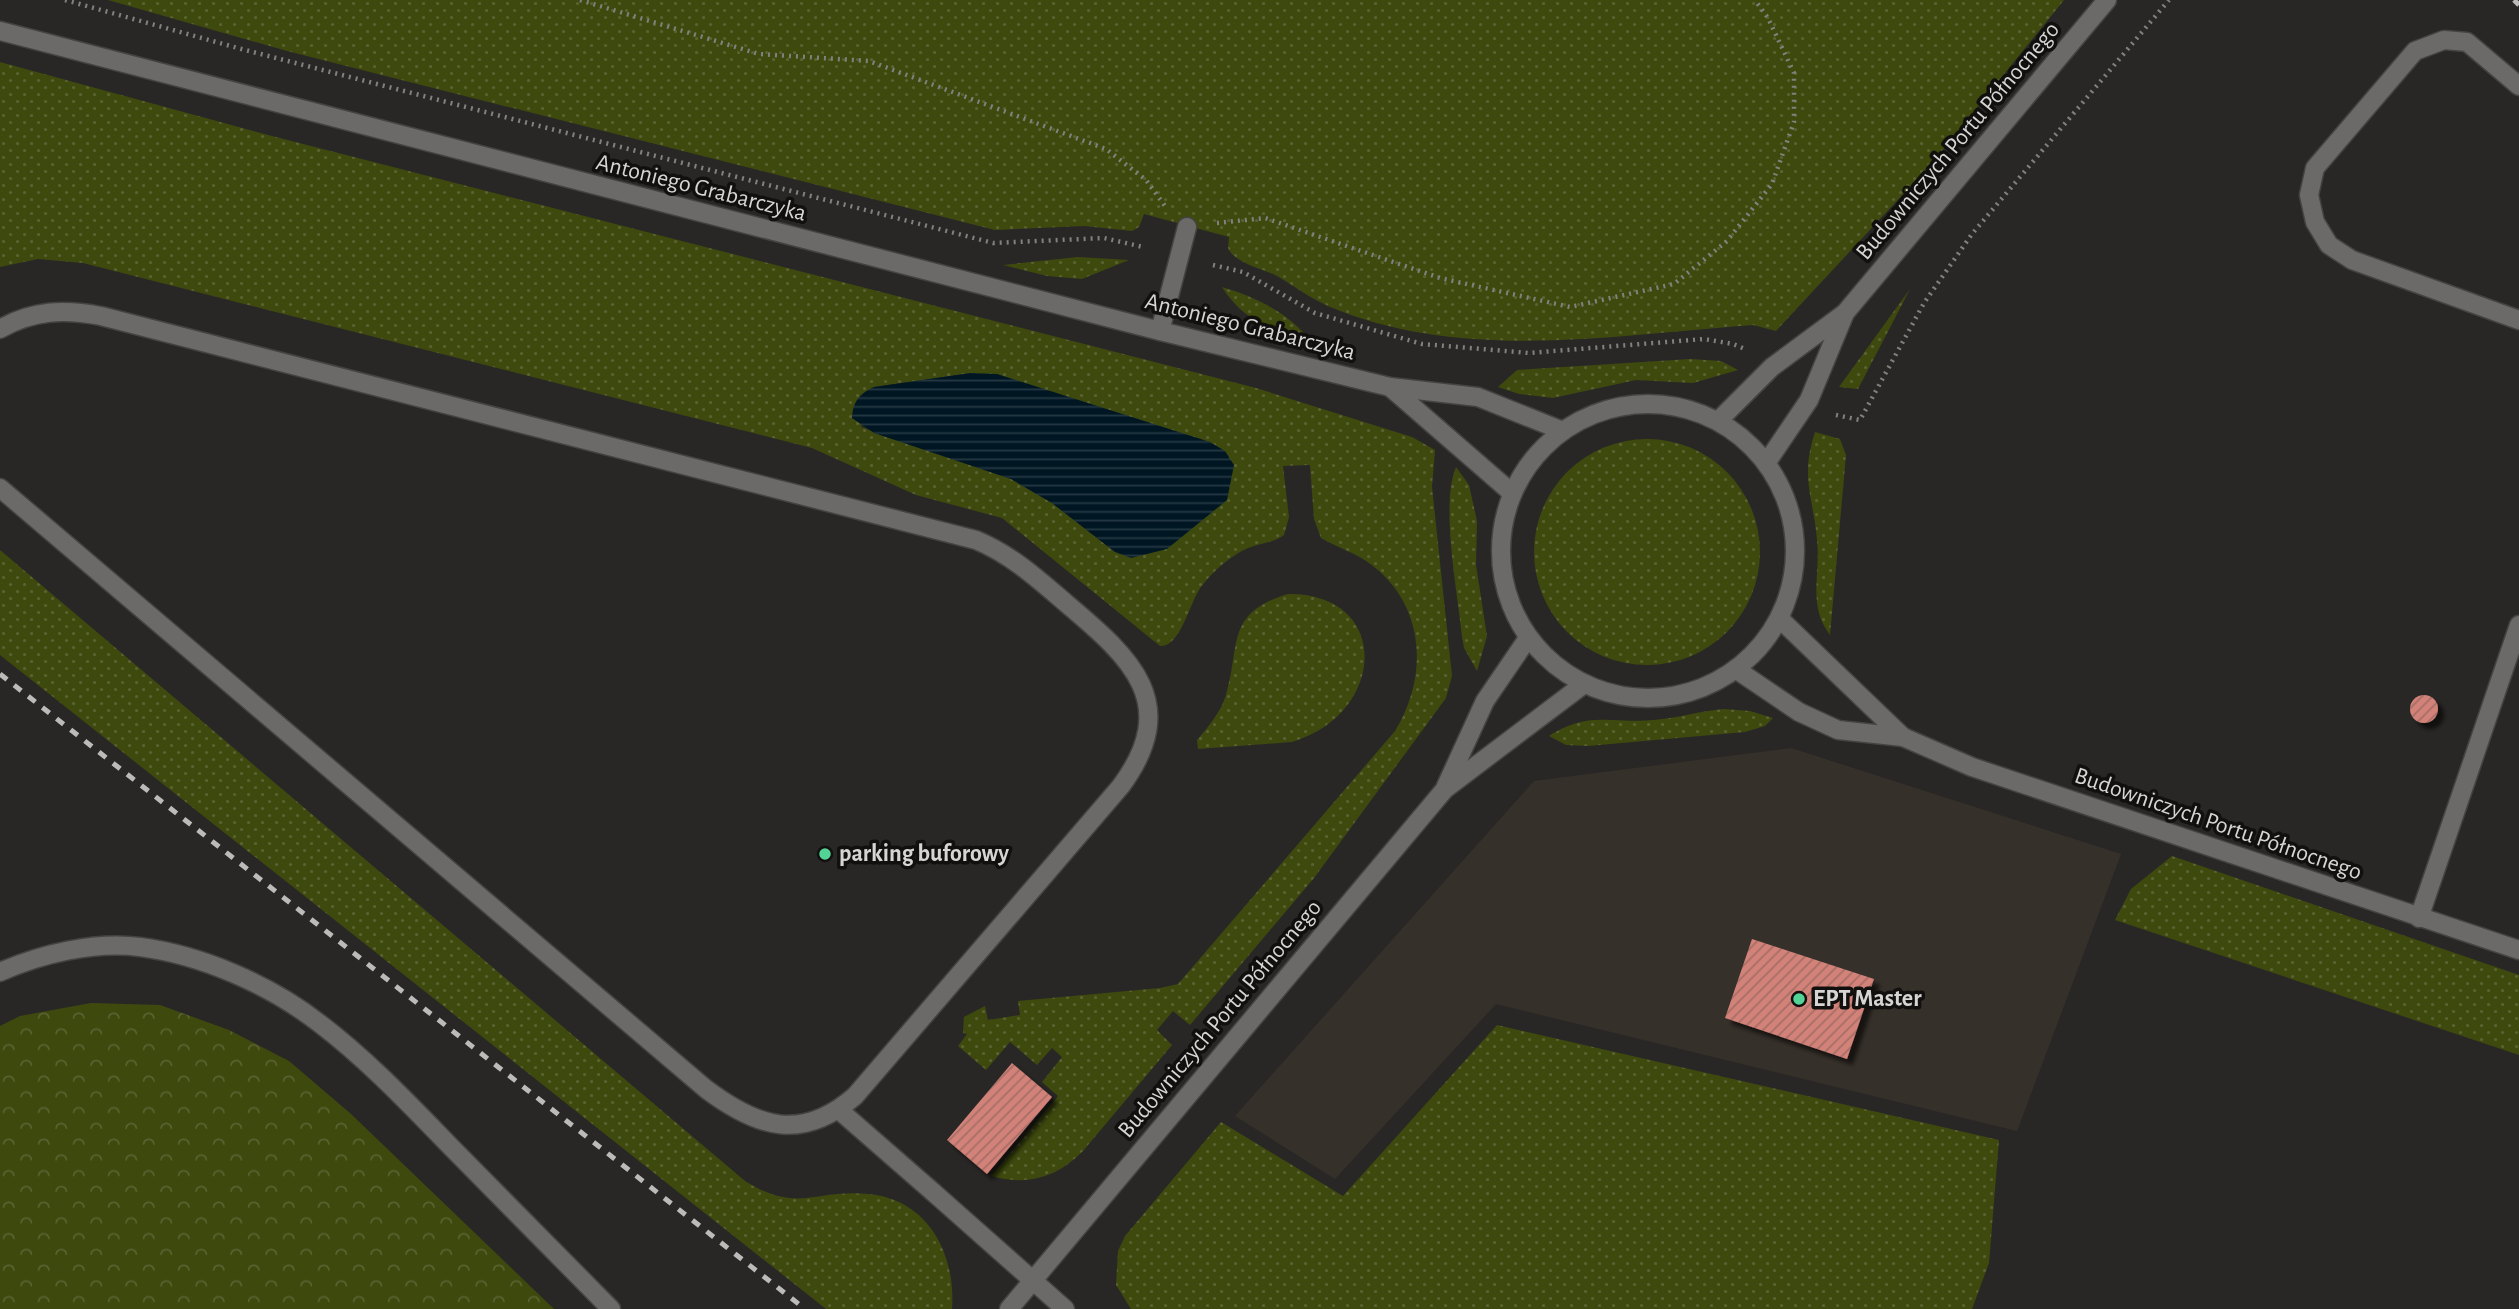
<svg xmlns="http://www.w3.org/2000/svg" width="2519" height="1309" viewBox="0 0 2519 1309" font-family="'Alegreya Sans',sans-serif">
<defs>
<pattern id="grass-dots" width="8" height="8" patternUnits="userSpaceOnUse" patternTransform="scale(1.75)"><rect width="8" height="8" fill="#3e490e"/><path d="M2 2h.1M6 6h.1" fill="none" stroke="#596230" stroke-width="1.8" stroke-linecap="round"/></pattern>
<pattern id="forest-crowns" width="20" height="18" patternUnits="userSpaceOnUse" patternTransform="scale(1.75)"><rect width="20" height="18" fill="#3e490e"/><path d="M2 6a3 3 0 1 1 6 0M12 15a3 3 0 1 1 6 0" fill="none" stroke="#596230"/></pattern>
<pattern id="water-rules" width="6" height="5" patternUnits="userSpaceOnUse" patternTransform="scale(1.75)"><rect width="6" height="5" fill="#001723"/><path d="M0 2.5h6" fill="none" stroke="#243842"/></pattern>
<pattern id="building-hatch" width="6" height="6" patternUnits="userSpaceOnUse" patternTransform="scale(1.75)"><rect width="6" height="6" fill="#d28278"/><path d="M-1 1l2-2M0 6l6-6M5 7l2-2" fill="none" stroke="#a66e67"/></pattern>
<filter id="shadow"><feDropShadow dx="6" dy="6" stdDeviation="2" flood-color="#0009"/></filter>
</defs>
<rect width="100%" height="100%" fill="#292725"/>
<polygon fill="#36302a" points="1791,748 2121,854 2017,1131 1496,1004 1335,1179 1235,1116 1534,781"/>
<g fill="url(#grass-dots)" fill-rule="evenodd">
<path d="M108,0H2064L1933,162L1776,331L1753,325C1614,335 1461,363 1328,306C1310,298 1294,286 1277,276C1264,269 1234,263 1228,248L1229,237L1144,214L1139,227L1132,231L1084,226L995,230L287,51Z"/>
<path d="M0,62L268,135L1256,388L1412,437L1435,450L1432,487L1452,676L1446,698L1314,878L1190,1025L1173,1011L1157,1030L1172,1045L1083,1151C1057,1178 1027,1186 991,1176L1058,1096L1042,1082L1062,1057L1052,1048L1037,1065L1010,1042L986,1070L958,1046L967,1034L963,1033L964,1017L985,1006L988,1020L1020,1015L1018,1001L1160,988L1178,984L1395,731C1428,678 1426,607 1373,566C1357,553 1338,548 1321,538L1314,519L1310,465L1283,466L1289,517L1284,535C1273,543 1260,543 1248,548C1230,556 1213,571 1201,587C1189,603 1181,647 1160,646L1002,518L916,495L812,448L83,263L38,259L0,267ZM971,373L1115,552L1052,503L1011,479L861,427L874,387Z"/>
<polygon points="1078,257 1129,260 1082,279 1047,276 1003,265"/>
<path d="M1222,287C1253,296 1287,312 1308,338C1271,332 1242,319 1222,287Z"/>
<polygon points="1910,289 1858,389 1839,387"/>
<polygon points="1690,359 1721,361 1738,370 1693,383 1636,380 1553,398 1519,394 1498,387 1517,370"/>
<path d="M1815,432L1840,439L1846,455L1830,635C1807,605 1821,574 1817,540C1813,495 1800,478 1815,432Z"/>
<circle cx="1647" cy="552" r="113"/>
<path d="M1456,467L1469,485L1477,521L1476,565L1487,636L1477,671L1464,648L1462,637C1458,594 1440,505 1456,467Z"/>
<path d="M0,550L745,1181C797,1214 815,1189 868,1194C928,1199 956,1254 952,1309H826L0,655Z"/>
<path d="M1288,594C1392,593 1387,714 1292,742L1198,749L1197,740C1208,727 1221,712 1226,695C1241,644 1225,613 1288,594Z"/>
<path d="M1724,709L1750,711L1773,718L1765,726L1745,732L1588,746L1566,745L1549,736C1589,710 1612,724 1654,720C1678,718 1700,711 1724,709Z"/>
<polygon points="2172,856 2519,975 2519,1055 2115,920 2131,889"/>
<polygon points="1497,1025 1999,1140 1989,1263 1972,1309 1131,1309 1116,1285 1118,1251 1125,1236 1221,1122 1343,1196"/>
</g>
<polygon fill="url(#forest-crowns)" points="91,1003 160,1005 229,1030 289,1061 351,1114 554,1309 0,1309 0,1026 20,1016"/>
<path fill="url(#water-rules)" d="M971,373L997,374L1210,442L1225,451L1234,465L1227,500L1167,549L1131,558L1115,552L1052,503L1011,479L874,433L852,418C853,402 859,394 874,387Z"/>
<g fill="url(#building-hatch)" filter="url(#shadow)">
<circle cx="2424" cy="709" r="14"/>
<polygon points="1752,939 1874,979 1847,1059 1725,1018"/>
<polygon points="1012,1063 1052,1097 987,1174 947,1140"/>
</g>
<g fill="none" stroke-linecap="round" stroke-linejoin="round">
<defs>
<g id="lane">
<polyline points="2519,86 2467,42 2444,40 2415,51 2315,168 2309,195 2315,222 2329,245 2352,260 2519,320"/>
<path d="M0,329C33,310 64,309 101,316L976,540C1012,555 1039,580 1067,604C1131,658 1182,703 1121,786L855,1096C802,1142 758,1128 706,1089L0,488"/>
<polyline points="1160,331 1187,227"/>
<polyline points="2419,918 2519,625"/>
<path d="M0,972C41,954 94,941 140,947C202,955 270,985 319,1023C369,1061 411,1106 454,1150C507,1203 559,1256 611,1309"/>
<polyline points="839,1110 933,1192"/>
</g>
<g id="street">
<polyline points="0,31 1160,331 1390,387 1478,397 1558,429"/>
<polyline points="1390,387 1512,493"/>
<circle cx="1648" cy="551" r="147"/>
<polyline points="1718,421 1772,367 1845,313 2107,0"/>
<polyline points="1767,462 1809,400 1845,313"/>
<polyline points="1780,619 1903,737"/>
<polyline points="1737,670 1799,712 1838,730 1903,737 1972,767 2519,950"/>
<polyline points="1446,786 1485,701 1528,638"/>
<polyline points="933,1192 1065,1309"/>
<polyline points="1009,1309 1445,789 1584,684"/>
</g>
</defs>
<use href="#lane" stroke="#454341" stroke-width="21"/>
<use href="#street" stroke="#454341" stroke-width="21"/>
<g stroke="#83817f" stroke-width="4.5" stroke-dasharray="2 5" stroke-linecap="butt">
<polyline points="65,0 245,50 993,243 1104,238 1143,247"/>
<polyline points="580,0 759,54 869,61 1106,149 1146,180 1165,206"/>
<polyline points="1217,223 1265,218 1440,278 1570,307 1674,284 1727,241 1772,184 1794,122 1794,73 1768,18 1755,0"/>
<polyline points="1213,265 1243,272 1315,313 1422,344 1529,353 1704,339 1733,344 1745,349"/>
<polyline points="1836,415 1860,420 1924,303 1972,234 2169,0"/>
</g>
<use href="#lane" stroke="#6c6a68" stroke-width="18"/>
<use href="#street" stroke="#6c6a68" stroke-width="18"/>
<g stroke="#bdbbba" stroke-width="5" stroke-dasharray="9 9" stroke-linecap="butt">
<polyline points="2514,0 2519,5"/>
<polyline points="0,674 805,1309"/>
</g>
</g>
<g fill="#54d396" stroke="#11100f" stroke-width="2.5">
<circle cx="825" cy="854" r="7"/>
<circle cx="1799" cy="999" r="7"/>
</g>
<g text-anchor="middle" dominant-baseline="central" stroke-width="7" stroke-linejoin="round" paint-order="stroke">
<g font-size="24" fill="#d7d5d4" stroke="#11100f">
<text transform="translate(1958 141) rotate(-50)">Budowniczych Portu Północnego</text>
<text transform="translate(701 188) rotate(14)">Antoniego Grabarczyka</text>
<text transform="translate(1250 327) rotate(14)">Antoniego Grabarczyka</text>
<text transform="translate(2218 824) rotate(19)">Budowniczych Portu Północnego</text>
<text transform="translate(1220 1019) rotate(-50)">Budowniczych Portu Północnego</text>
</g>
<g font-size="24" font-weight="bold" fill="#d7d5d4" stroke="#11100f" text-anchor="start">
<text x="839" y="854">parking buforowy</text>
<text x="1813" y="999">EPT Master</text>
</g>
</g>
</svg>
